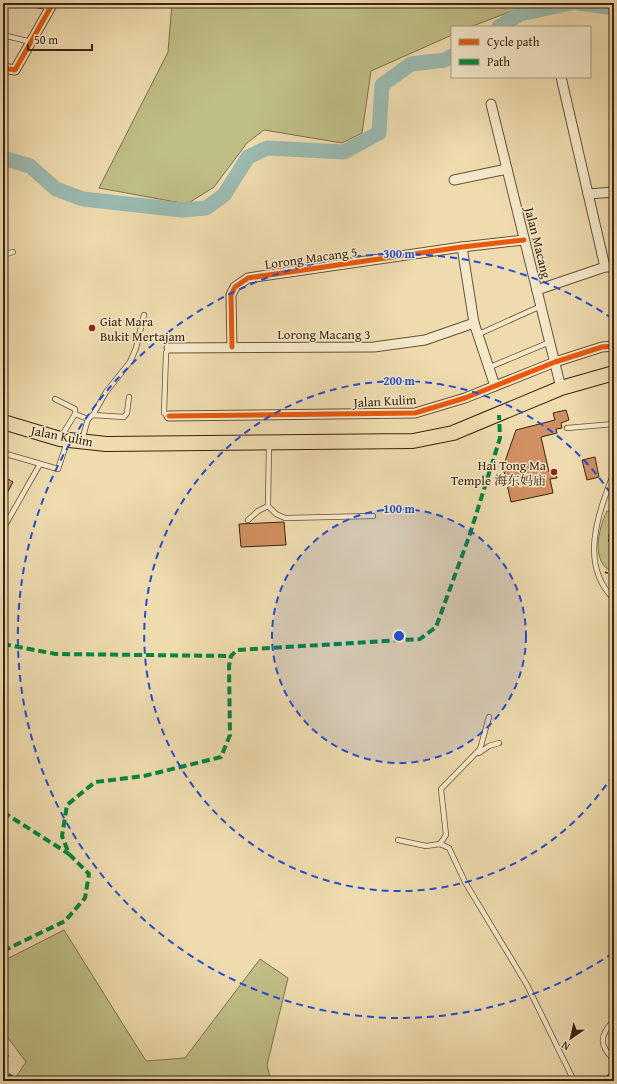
<svg xmlns="http://www.w3.org/2000/svg" width="617" height="1084" viewBox="0 0 617 1084" font-family="'Gentium Book Plus','Noto Serif SC',serif">
<rect width="100%" height="100%" fill="#eedbae"/>
<filter id="stains"><feTurbulence type="fractalNoise" baseFrequency=".005" numOctaves="4"/><feColorMatrix values="0 0 0 0 .2 0 0 0 0 .09 0 0 0 0 .02 0 0 0 .5 -.17"/></filter>
<radialGradient id="worn" r=".72"><stop offset=".6" stop-color="#630" stop-opacity="0"/><stop offset="1" stop-color="#630" stop-opacity=".3"/></radialGradient>
<g fill="#bfbe86" stroke="#7e714c">
<polygon points="172,3 533,3 470,27 452,27 452,35 371,71 362,133 342,143 264,130 247,143 214,187 187,204 99,188 168,52"/>
<path d="M614,510V573C590,563 598,530 607,511Z"/>
<polygon points="64,930 146,1061 185,1058 260,959 288,978 267,1065 271,1081 13,1081 26,1062 3,1031 3,961"/>
</g>
<g fill="none" stroke-linecap="round" stroke-linejoin="round">
<g stroke="#9abab0" stroke-width="15">
<polyline points="579,3 614,8"/>
<polyline points="499,27 520,14 571,3"/>
<polyline points="3,158 30,166 56,189 83,199 182,210 206,208 224,195 248,157 267,148 344,152 379,133 382,85 411,64 445,60 452,56"/>
</g>
</g>
<g fill="#d19061" stroke="#3c2411">
<polygon points="566,410 569,420 561,423 562,428 556,429 557,433 541,437 549,472 555,471 557,478 550,479 553,493 511,502 503,467 516,430 555,420 553,413"/>
<polygon points="595,457 599,477 587,480 582,460"/>
<polygon points="3,476 13,482 3,501"/>
<polygon points="284,522 286,545 241,547 239,524"/>
</g>
<g fill="none" stroke-linecap="round" stroke-linejoin="round">
<defs>
<g id="service">
<polyline points="3,35 31,42"/>
<polyline points="3,255 13,252"/>
<polyline points="479,334 541,306"/>
<polyline points="169,348 166,353 164,413 169,416"/>
<polyline points="490,367 550,342"/>
<polyline points="55,399 75,409 75,414 61,437"/>
<polyline points="75,414 88,419"/>
<polyline points="93,415 106,392 130,362 136,348 144,315"/>
<polyline points="567,428 614,424"/>
<polyline points="82,440 88,419 93,415 124,417 127,413 129,397"/>
<polyline points="3,453 58,469 67,442"/>
<path d="M614,472C599,512 578,564 614,599"/>
<polyline points="268,506 276,514 285,518 373,516"/>
<polyline points="248,520 258,511 268,506 269,445"/>
<polyline points="3,529 40,464"/>
<polyline points="479,753 489,746 499,743"/>
<polyline points="398,840 426,846 440,844 449,848 465,882 527,985 574,1081"/>
<polyline points="440,844 446,835 441,789 480,749 489,717"/>
<path d="M614,1020C599,1036 599,1045 614,1060"/>
</g>
<g id="minor">
<polyline points="39,3 51,6"/>
<polyline points="3,68 15,70 53,3"/>
<polyline points="561,77 605,267"/>
<polyline points="491,104 561,388"/>
<polyline points="454,180 507,169"/>
<polyline points="588,194 614,192"/>
<polyline points="462,247 474,323 495,386"/>
<polyline points="537,290 605,267 614,267"/>
<polyline points="232,347 231,295 235,287 248,278 462,247 524,240"/>
<polyline points="169,348 374,347 425,340 474,323"/>
<polyline points="169,416 415,413 465,398 555,362 602,347 614,346"/>
</g>
<polyline id="secondary" points="612,1081 614,1079"/>
<polyline id="primary" points="3,422 60,439 106,444 413,441 453,433 561,388 614,373"/>
</defs>
<use href="#service" stroke="#685238" stroke-width="6"/>
<use href="#minor" stroke="#685238" stroke-width="11"/>
<use href="#secondary" stroke="#3c2411" stroke-width="15"/>
<use href="#primary" stroke="#3c2411" stroke-width="16"/>
<g stroke="#3c2411" stroke-width="1.5" stroke-dasharray="3 2" stroke-linecap="butt">
<path d="M614,525C607,534 607,543 614,552"/>
<polyline points="605,572 614,576"/>
</g>
<use href="#service" stroke="#f4e8ca" stroke-width="4.5"/>
<use href="#minor" stroke="#f4e8ca" stroke-width="9"/>
<use href="#secondary" stroke="#f4e8ca" stroke-width="13"/>
<use href="#primary" stroke="#eedbae" stroke-width="14"/>
<g stroke="#00873e" stroke-width="4" stroke-dasharray="8 4" stroke-linecap="butt">
<polyline points="3,644 56,654 231,656"/>
<polyline points="3,812 69,854"/>
<polyline points="3,951 65,921 85,898 89,874 69,854 62,836 67,805 95,782 144,776 221,757 230,735 229,666 231,656 237,650 420,639 436,627 470,534 500,438 499,415"/>
<polyline points="3,1061 9,1052"/>
<polyline points="7,1081 13,1071"/>
</g>
<defs>
<g id="cycleway">
<polyline points="3,68 15,70 53,3"/>
<polyline points="232,347 231,295 235,287 248,278 462,247 524,240"/>
<polyline points="169,416 415,413 465,398 555,362 602,347 614,346"/>
</g>
</defs>
<use href="#cycleway" stroke="#f4e8ca" stroke-width="8"/>
<use href="#cycleway" stroke="#e8590c" stroke-width="5"/>
</g>
<circle cx="399" cy="636" r="127" fill="#1d4ed8" fill-opacity=".12"/>
<g fill="none" stroke="#1d4ed8" stroke-width="2" stroke-dasharray="7 5">
<circle cx="399" cy="636" r="127"/>
<path d="M613 775A255 255 0 1 1 613 497"/>
<path d="M613 953A382 382 0 1 1 613 319"/>
</g>
<g fill="#8f2418" stroke="#f4e8ca" stroke-width="1.5">
<circle cx="92" cy="328" r="4"/>
<circle cx="554" cy="472" r="4"/>
</g>
<g text-anchor="middle" dominant-baseline="central" stroke-width="3" stroke-linejoin="round" paint-order="stroke">
<g font-size="13" fill="#3c2411" stroke="#f4e8ca">
<text transform="translate(538 243) rotate(76)">Jalan Macang</text>
<text transform="translate(311 258) rotate(-8)">Lorong Macang 5</text>
<text x="324" y="334">Lorong Macang 3</text>
<text transform="translate(385 401) rotate(-3)">Jalan Kulim</text>
<text transform="translate(62 436) rotate(11)">Jalan Kulim</text>
</g>
<g font-size="13" fill="#3c2411" stroke="#f4e8ca" text-anchor="start">
<text x="100" y="321">Giat Mara<tspan x="100" dy="15">Bukit Mertajam</tspan></text>
<text x="546" y="465" text-anchor="end">Hai Tong Ma<tspan x="546" dy="15">Temple 海东妈庙</tspan></text>
</g>
</g>
<circle cx="399" cy="636" r="6" fill="#1d4ed8" stroke="#f4e8ca" stroke-width="2"/>
<g font-size="12" text-anchor="middle" font-weight="bold" fill="#1d4ed8" stroke="#f4e8ca" stroke-width="3" stroke-linejoin="round" paint-order="stroke">
<text x="399" y="258">300 m</text>
<text x="399" y="385">200 m</text>
<text x="399" y="513">100 m</text>
</g>
<rect width="617" height="1084" fill="none" stroke="#eedbae" stroke-width="16"/>
<rect x="4" y="4" width="609" height="1076" fill="none" stroke="#3c2411" stroke-width="2"/>
<rect x="8" y="8" width="601" height="1068" fill="none" stroke="#3c2411"/>
<rect x="451" y="26" width="140" height="52" fill="#f4e8ca" stroke="#aa9a80"/>
<rect x="459" y="39" width="20" height="6" fill="#e8590c" stroke="#aa9a80"/>
<text x="487" y="46" font-size="12" fill="#3c2411">Cycle path</text>
<rect x="459" y="59" width="20" height="6" fill="#00873e" stroke="#aa9a80"/>
<text x="487" y="66" font-size="12" fill="#3c2411">Path</text>
<g transform="translate(571 1038) rotate(214)" stroke="#f4e8ca" stroke-width="3" paint-order="stroke">
<path d="M0-3L7 15L0 10L-7 15Z" fill="#3c2411"/>
<text y="-6" font-size="11" font-weight="bold" text-anchor="middle" fill="#3c2411">N</text>
</g>
<path d="M28 44v6h64v-6" fill="none" stroke="#3c2411" stroke-width="2"/>
<text x="34" y="44" font-size="12" fill="#3c2411" stroke="#f4e8ca" stroke-width="3" paint-order="stroke">50 m</text>
<rect width="100%" height="100%" filter="url(#stains)"/>
<rect width="100%" height="100%" fill="url(#worn)"/>
</svg>
